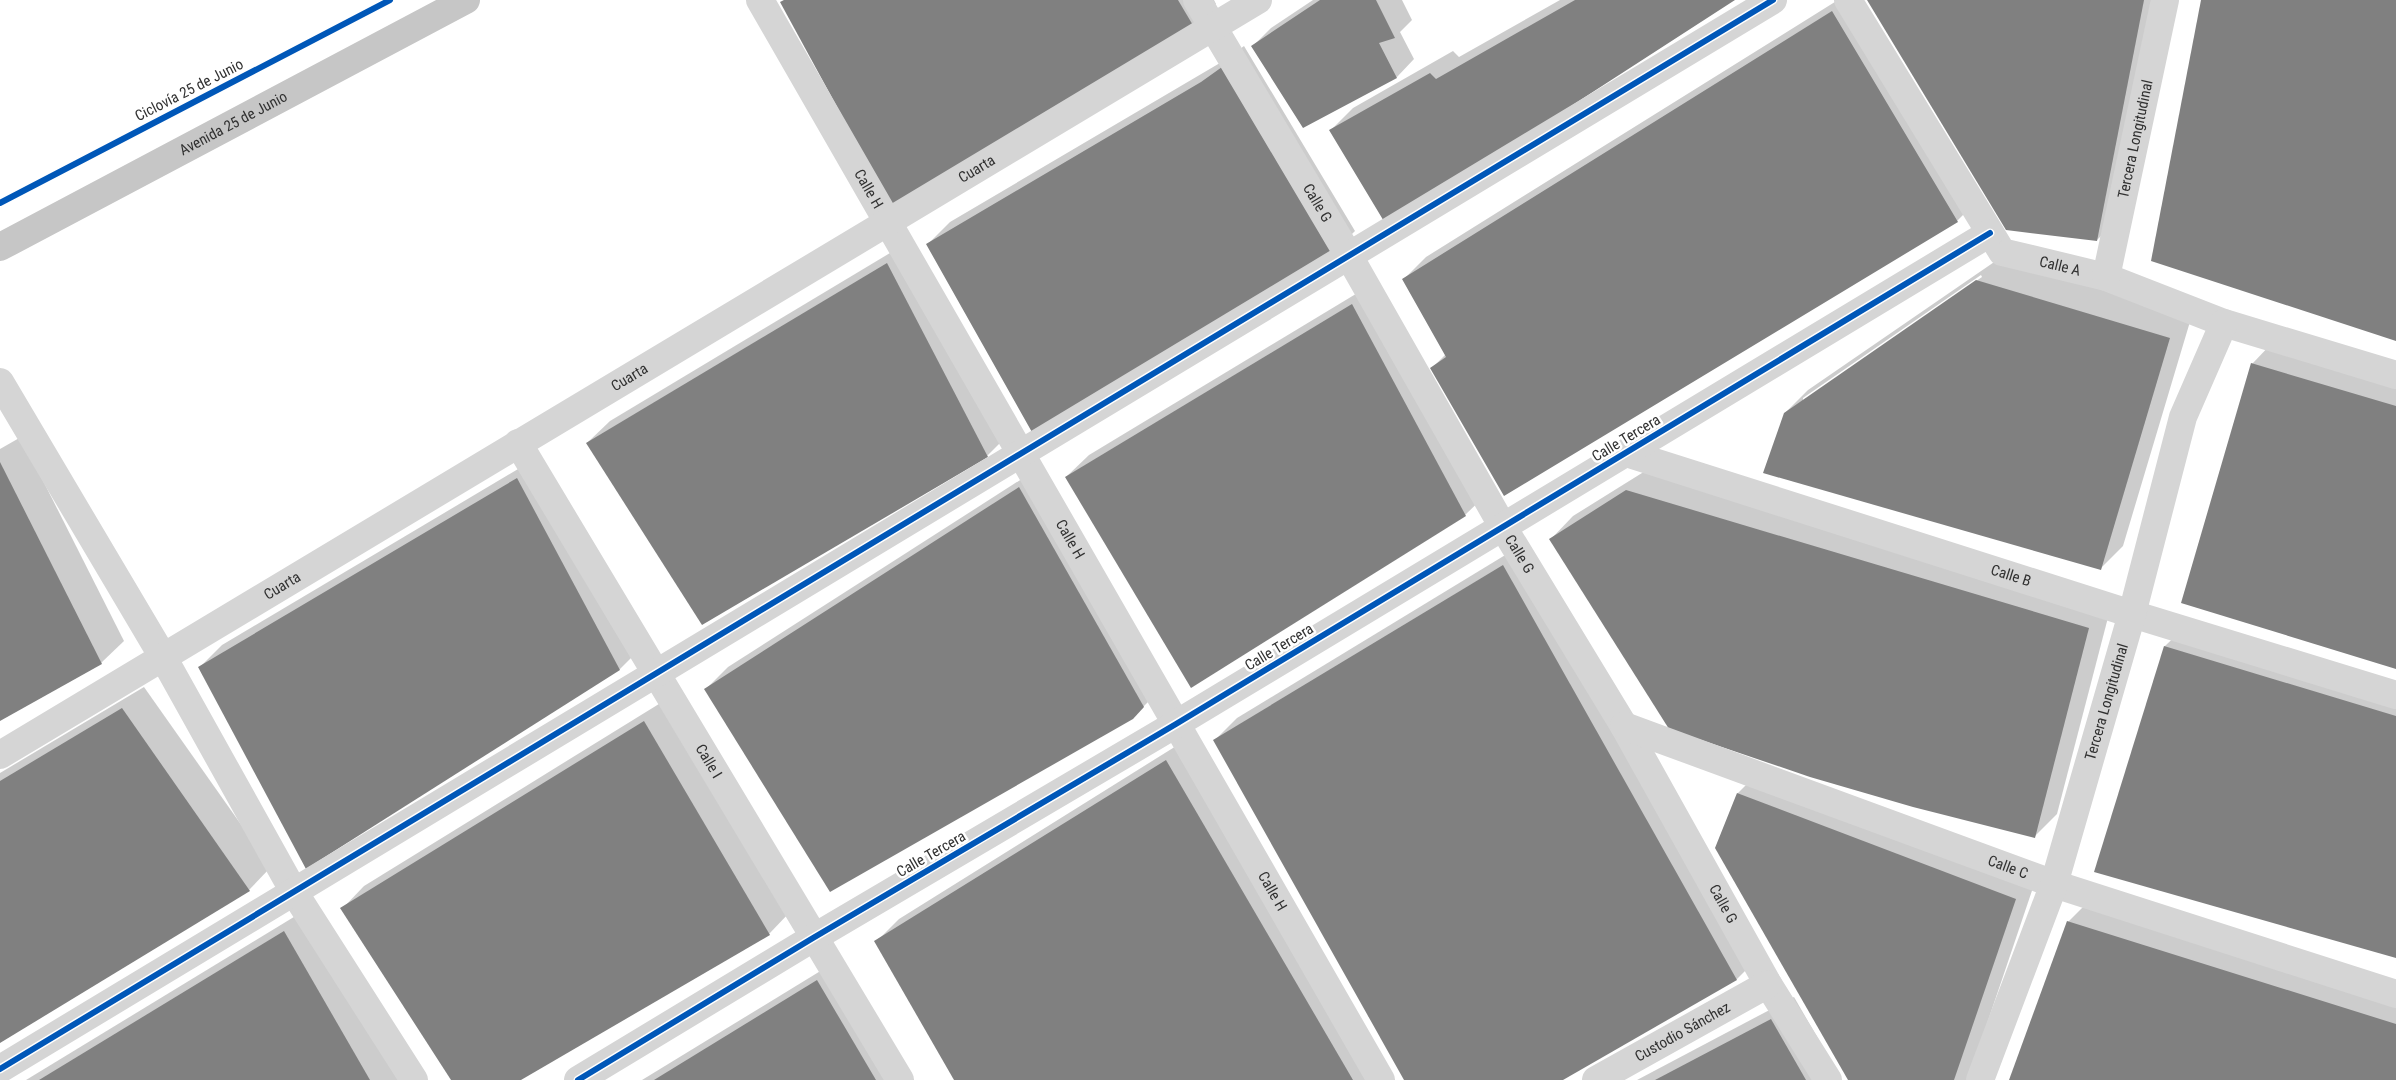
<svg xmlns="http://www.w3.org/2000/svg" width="2396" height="1080" viewBox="0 0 2396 1080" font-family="'Roboto Condensed',sans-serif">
<rect width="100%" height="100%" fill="#fff"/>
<g fill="#0003" fill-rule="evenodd">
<polygon points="784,0 1214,0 1216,4 1193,26 781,3"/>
<polygon points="1313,0 1402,0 1412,20 1400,32 1414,59 1397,77 1253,46 1271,28"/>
<polygon points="1560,0 1732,0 1330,131 1353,108 1453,51 1459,57"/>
<polygon points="1838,0 1980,198 1957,221 1432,368 1446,354 1404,279 1426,257"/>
<polygon points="1869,0 2162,0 2120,217 2097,240"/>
<polygon points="1244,46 1355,231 1333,253 927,245 950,222 1225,60"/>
<polygon points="910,241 1010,433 987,456 587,443 610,421"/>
<path d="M2000,258L2192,315L2123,546L2100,569L1785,413L1808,390ZM1981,275L1982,277L1803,401V398Z"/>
<polygon points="1374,283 1488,493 1465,515 1066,477 1089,455"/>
<polygon points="2274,341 2396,377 2396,667 2252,364"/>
<polygon points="21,437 124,641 101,663 0,720 0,449"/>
<polygon points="540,456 642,647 620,669 307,867 200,667 222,645"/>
<polygon points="1042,466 1166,684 1132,718 706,689 728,667"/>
<polygon points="1650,468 2111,606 2057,814 2034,837 1551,539 1573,516"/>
<polygon points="1525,543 1759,957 1737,979 1561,1080 1406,1080 1215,740 1237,718"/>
<polygon points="2188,624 2396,687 2396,956 2095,871 2165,646"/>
<polygon points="144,687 271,867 249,890 0,1041 0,773"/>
<polygon points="667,699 791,911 769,934 519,1080 453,1080 342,909 364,886"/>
<polygon points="1189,738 1388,1080 955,1080 876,942 899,919"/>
<polygon points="1760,771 2037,876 1968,1080 1849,1080 1716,848 1738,793"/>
<polygon points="2091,899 2396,995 2396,1080 2010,1080 2068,922"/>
<polygon points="307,909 405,1080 26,1080"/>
<polygon points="840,959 911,1080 642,1080"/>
<polygon points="1794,997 1842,1080 1637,1080"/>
</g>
<g fill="#808080">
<polygon points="784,0 1178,0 1194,27 892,208 780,2"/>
<polygon points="1320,0 1376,0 1395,38 1379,43 1397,78 1303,128 1251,46"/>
<polygon points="1575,0 1735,0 1489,159 1385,223 1329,130 1430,73 1436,79"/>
<polygon points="1867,0 2144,0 2097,241 2006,230"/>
<polygon points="2201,0 2396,0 2396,341 2151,261"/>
<polygon points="1832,11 1958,222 1504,496 1430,368 1446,357 1402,279"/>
<polygon points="1222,67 1334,254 1033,434 926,244 1201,82"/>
<polygon points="887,263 988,457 702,625 586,443"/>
<polygon points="1976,280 2170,338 2101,570 1763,473 1784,413"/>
<polygon points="1352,304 1466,516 1191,688 1065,477"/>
<polygon points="2251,363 2396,406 2396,669 2181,603"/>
<polygon points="0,462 102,664 0,721"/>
<polygon points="517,478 620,670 306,869 198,667"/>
<polygon points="1019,487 1144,707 1133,719 830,892 704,689"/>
<polygon points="1626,490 2089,628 2035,838 1913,807 1810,777 1669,729 1549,539"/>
<polygon points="1503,565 1737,980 1563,1080 1404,1080 1213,740"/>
<polygon points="2164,646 2396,716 2396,958 2094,872"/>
<polygon points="122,708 250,891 0,1043 0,781"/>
<polygon points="644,721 770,935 521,1080 451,1080 340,908"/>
<polygon points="1166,760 1353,1080 954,1080 874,941"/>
<polygon points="1737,793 2016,899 1954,1080 1848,1080 1715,848"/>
<polygon points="2067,921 2396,1024 2396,1080 2009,1080"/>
<polygon points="284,931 370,1080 39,1080"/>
<polygon points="817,980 876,1080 654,1080"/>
<polygon points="1771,1019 1806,1080 1655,1080"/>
</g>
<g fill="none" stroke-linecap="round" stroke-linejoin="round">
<g stroke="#d5d5d5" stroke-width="28">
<path id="s1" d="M760,0L1381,1080"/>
<path id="s2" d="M1197,0L1349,256L1503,527L1624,726L1768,984L1828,1080"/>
<path id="s3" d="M1848,0L2002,252L2106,277L2224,323L2396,375"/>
<path id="s4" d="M2106,277L2165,0"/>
<polyline points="0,382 163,657 294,892 414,1080"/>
<path id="s5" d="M518,443L900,1080"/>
<path id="s6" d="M1626,453L2132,614L2396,695"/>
<path id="s7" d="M1624,726L2054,884L2396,994"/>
<path id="s8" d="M0,755L1258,0"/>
<polyline points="0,1069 1773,0"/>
<polyline points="578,1080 813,938 1176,724 1990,233"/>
<path id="s9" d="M1596,1080L1768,984"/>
<path id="s10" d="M1980,1080L2054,884L2132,614L2183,417L2224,323"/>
</g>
<path stroke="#c6c6c6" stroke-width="28" id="s11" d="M0,247L466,0"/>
<defs>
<g id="cycleway">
<polyline points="0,203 390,0"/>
<polyline points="0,1069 1773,0"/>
<polyline points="578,1080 813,938 1176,724 1990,233"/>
</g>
</defs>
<use href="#cycleway" stroke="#fff" stroke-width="9"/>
<use href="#cycleway" stroke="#0057b8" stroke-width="6"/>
</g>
<g text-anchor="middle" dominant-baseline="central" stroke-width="5" stroke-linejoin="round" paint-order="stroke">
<g font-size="15" fill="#313131" stroke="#fff">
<text transform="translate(189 90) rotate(-27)">Ciclovía 25 de Junio</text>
<text stroke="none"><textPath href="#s11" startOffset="264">Avenida 25 de Junio</textPath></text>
<text stroke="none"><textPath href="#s4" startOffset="141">Tercera Longitudinal</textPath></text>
<text stroke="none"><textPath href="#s8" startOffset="1139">Cuarta</textPath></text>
<text stroke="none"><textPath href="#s1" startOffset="218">Calle H</textPath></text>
<text stroke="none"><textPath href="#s2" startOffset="236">Calle G</textPath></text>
<text stroke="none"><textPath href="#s3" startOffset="355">Calle A</textPath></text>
<text stroke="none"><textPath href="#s8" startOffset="734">Cuarta</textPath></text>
<text transform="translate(1626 438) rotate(-31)">Calle Tercera</text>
<text stroke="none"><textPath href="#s1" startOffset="622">Calle H</textPath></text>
<text stroke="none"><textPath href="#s2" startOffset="641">Calle G</textPath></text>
<text stroke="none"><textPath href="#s6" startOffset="404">Calle B</textPath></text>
<text stroke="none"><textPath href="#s8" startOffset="329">Cuarta</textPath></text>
<text transform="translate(1279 647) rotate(-31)">Calle Tercera</text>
<text stroke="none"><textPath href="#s10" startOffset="399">Tercera Longitudinal</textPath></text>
<text stroke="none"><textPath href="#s5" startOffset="371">Calle I</textPath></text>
<text transform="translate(931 854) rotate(-30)">Calle Tercera</text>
<text stroke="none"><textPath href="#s7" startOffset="409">Calle C</textPath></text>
<text stroke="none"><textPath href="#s1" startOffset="1028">Calle H</textPath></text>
<text stroke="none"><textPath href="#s2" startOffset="1046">Calle G</textPath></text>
<text stroke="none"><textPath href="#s9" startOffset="99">Custodio Sánchez</textPath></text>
</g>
</g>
</svg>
